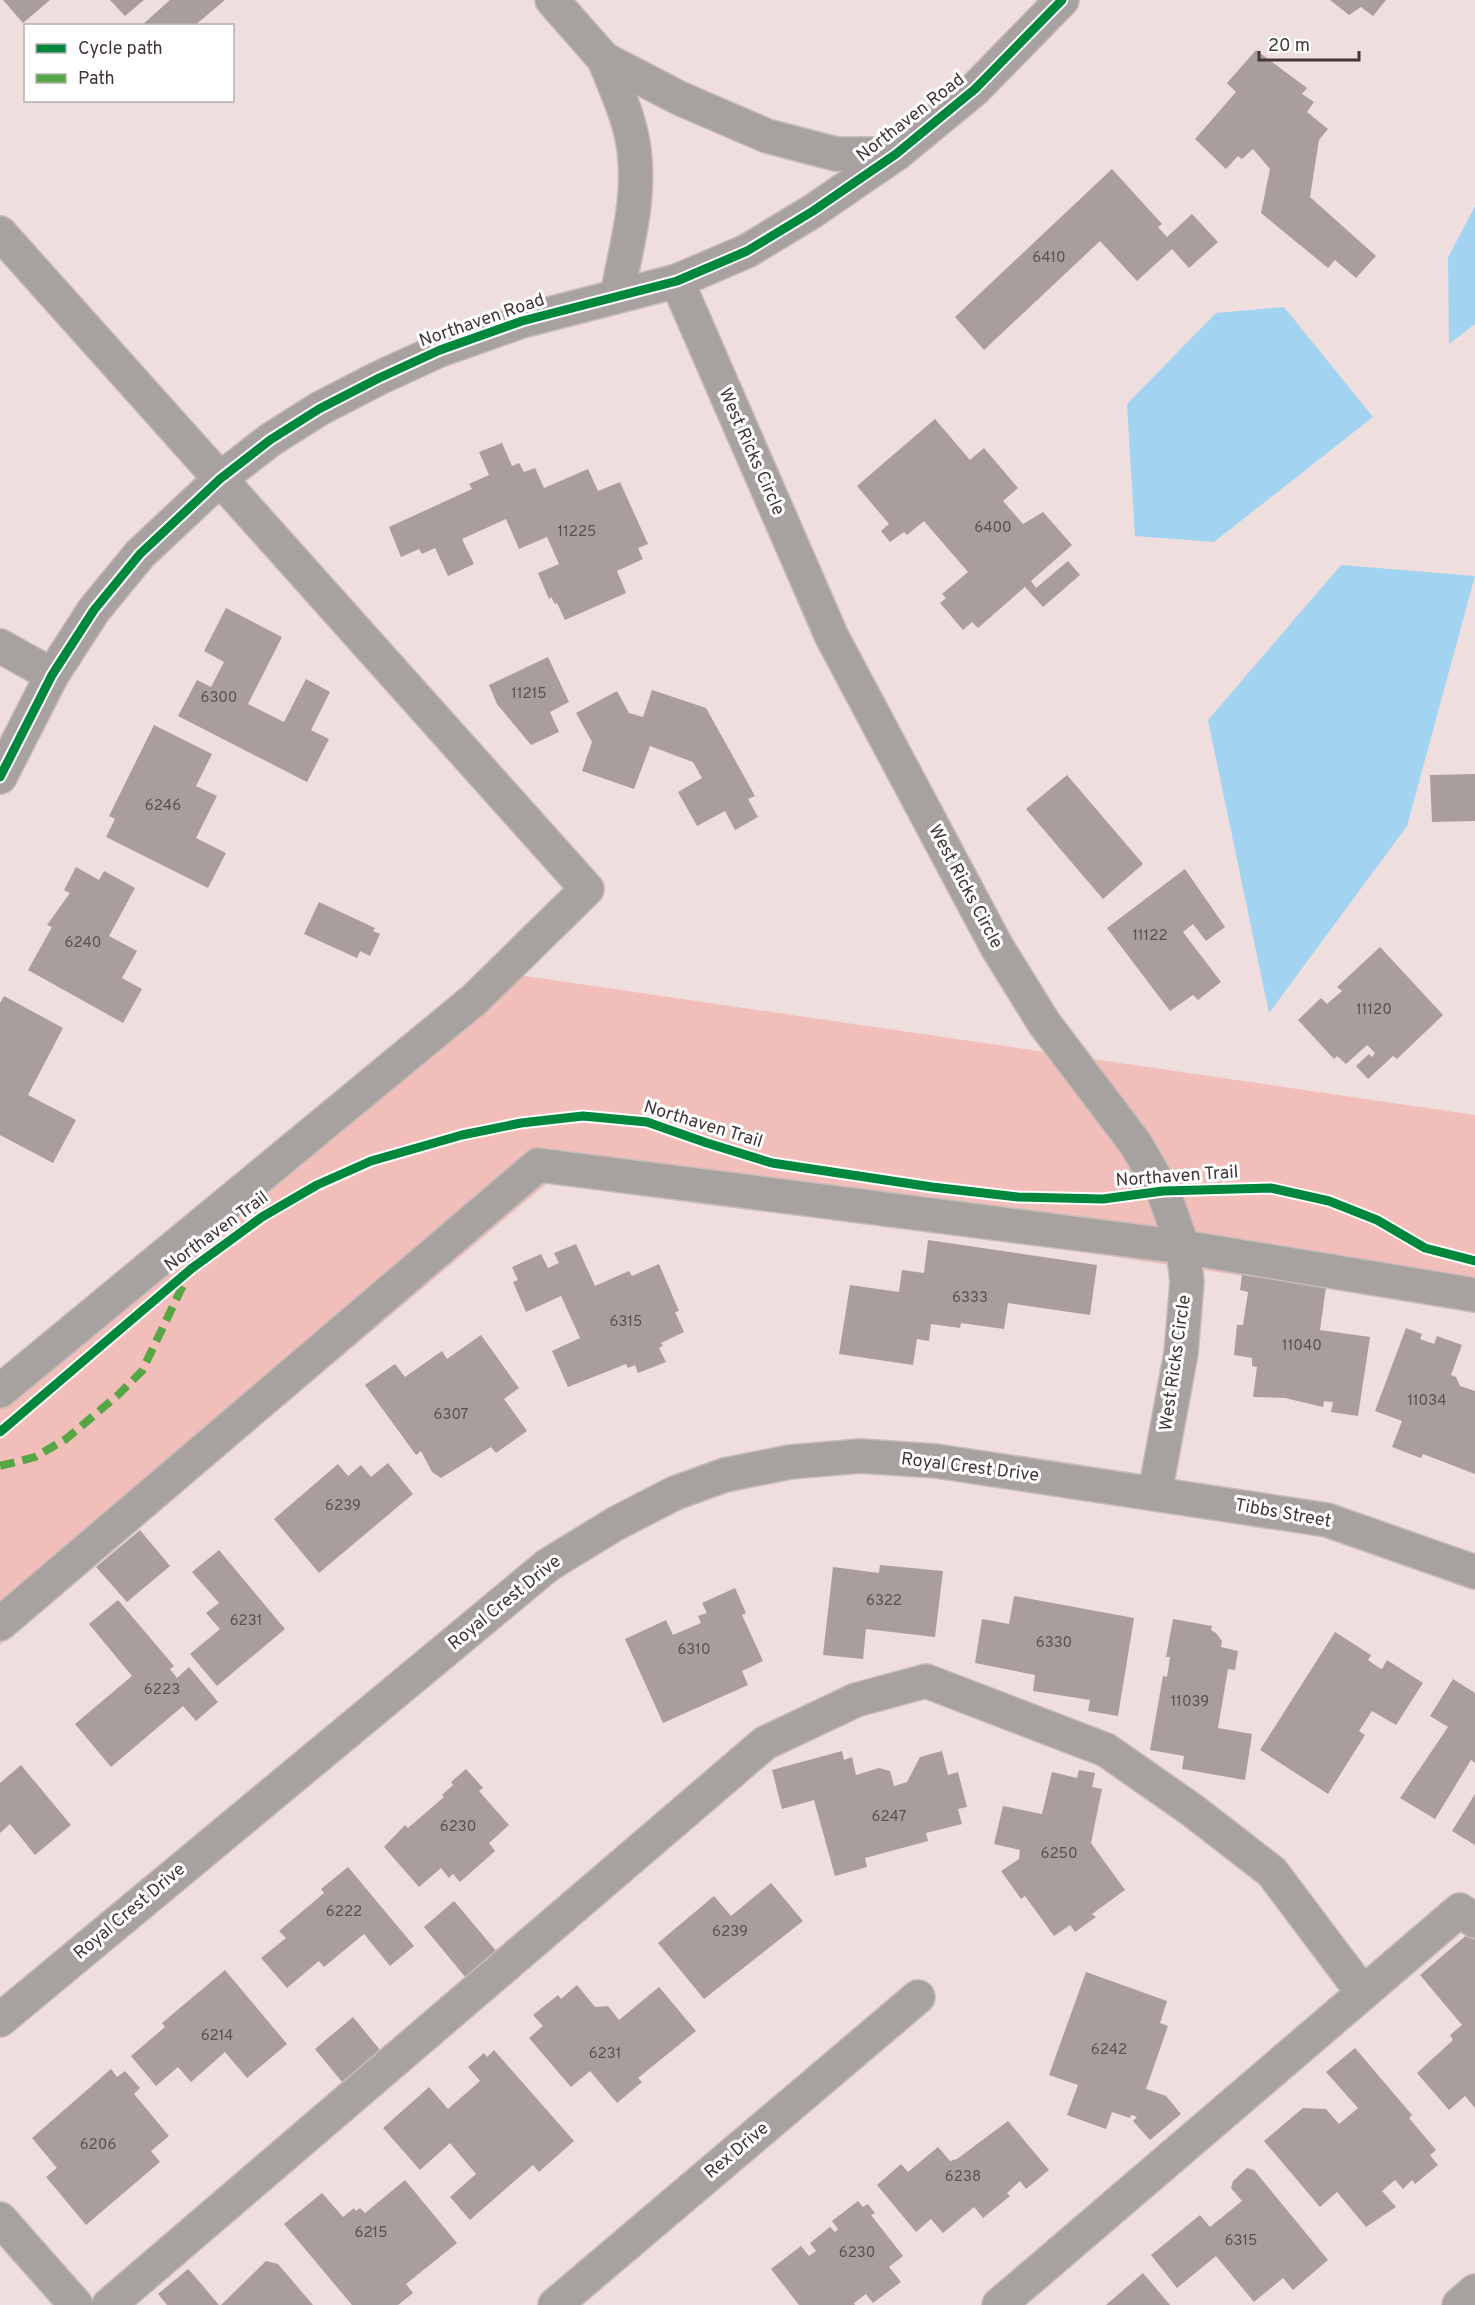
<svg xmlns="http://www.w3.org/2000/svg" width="1475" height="2305" viewBox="0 0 1475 2305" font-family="Overpass,sans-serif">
<rect width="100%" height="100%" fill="#eededd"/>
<polygon fill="#f2beba" points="505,973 1475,1115 1475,1310 557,1175 0,1645 0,1396"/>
<g fill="#a2d4f2">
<polygon points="1475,206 1475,324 1449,344 1448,258"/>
<polygon points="1284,307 1373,417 1214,542 1135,536 1127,404 1216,313"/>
<polygon points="1341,565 1475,576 1407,826 1269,1013 1208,720"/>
</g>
<g fill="#aa9e9d">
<polygon points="3,0 50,0 23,23"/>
<polygon points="110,0 144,0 125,16"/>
<polygon points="170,0 225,0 194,26 141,26"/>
<polygon points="1330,0 1386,0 1373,16 1361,7 1349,15"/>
<polygon points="1256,50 1307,88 1302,94 1314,102 1307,112 1328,129 1319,140 1310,197 1376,256 1356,278 1335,260 1328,268 1261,213 1270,169 1253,149 1242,159 1238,156 1226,169 1195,139 1236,92 1227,83"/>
<polygon points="1112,169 1162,224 1158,227 1167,237 1192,214 1218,242 1189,268 1172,249 1137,281 1100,241 984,350 955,317"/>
<polygon points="935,419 970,460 984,448 1018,488 1003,501 1023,524 1043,512 1072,545 1031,581 1036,588 1068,561 1080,575 1043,607 1025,587 978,628 972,622 963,630 940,603 946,598 942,594 968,572 924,521 907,535 904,532 890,542 881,531 889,524 857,486"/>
<polygon points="502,443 512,466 519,463 524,472 535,468 544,488 588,469 598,491 620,482 648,544 638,548 643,559 617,571 626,593 565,620 557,603 555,604 551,597 549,599 538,573 559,564 547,537 519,549 506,519 462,539 474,564 448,576 435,548 422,554 419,549 401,557 389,527 472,489 469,484 489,475 479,452"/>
<polygon points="226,608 282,637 248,704 284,722 306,679 330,692 311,730 329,739 307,782 178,716 197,680 211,687 224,662 204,651"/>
<polygon points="548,657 569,702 550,712 559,732 531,745 497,704 489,685"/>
<polygon points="652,690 706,708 755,796 748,799 758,817 735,830 725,811 697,826 678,792 702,778 693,762 650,746 634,789 582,771 592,742 576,713 617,691 629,713 643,717"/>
<polygon points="154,725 212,754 196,786 217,796 196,838 226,853 208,888 106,837 115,819 109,816"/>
<polygon points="1475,774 1475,821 1432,822 1430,775"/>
<polygon points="1067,775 1143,864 1103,899 1026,809"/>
<polygon points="76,867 99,880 104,871 135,888 109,936 137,951 122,978 142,989 123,1023 28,970 52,927 47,925 70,893 64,890"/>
<polygon points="1185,869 1225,927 1206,941 1193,924 1183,932 1221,982 1198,1000 1193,995 1170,1011 1107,928"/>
<polygon points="319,902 375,928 373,931 380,934 370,956 360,951 357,958 304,934"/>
<polygon points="1380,947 1443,1015 1397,1059 1393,1056 1368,1079 1356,1066 1369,1054 1372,1057 1375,1053 1367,1045 1346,1064 1337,1056 1334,1059 1298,1020 1321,998 1327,1004 1342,991 1337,987"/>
<polygon points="4,996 63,1028 28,1095 76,1120 53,1163 0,1135 0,1003"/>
<polygon points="928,1240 1097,1265 1090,1315 1008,1303 1004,1329 961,1323 960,1328 931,1324 929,1341 917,1339 913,1365 839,1354 850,1285 899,1292 902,1270 924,1273"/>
<polygon points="576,1244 595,1286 629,1271 632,1276 659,1264 679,1311 675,1312 684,1332 661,1343 663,1346 659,1348 666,1362 638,1373 635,1365 628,1368 626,1364 568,1387 552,1351 580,1338 561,1296 526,1312 513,1282 518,1280 512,1267 541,1254 548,1268 559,1263 554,1253"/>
<polygon points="1242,1275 1326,1287 1320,1330 1370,1337 1358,1416 1331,1412 1333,1402 1324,1401 1323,1407 1285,1398 1253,1397 1257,1367 1252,1366 1252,1358 1234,1355 1237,1325 1243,1325 1248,1292 1240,1290"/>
<polygon points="1406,1328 1422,1334 1420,1339 1434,1344 1437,1336 1462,1345 1451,1375 1456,1377 1460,1386 1475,1391 1475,1474 1423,1454 1421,1458 1392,1447 1402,1421 1375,1411"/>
<polygon points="481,1335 519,1388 504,1399 527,1431 496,1453 491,1447 441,1478 432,1472 421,1451 416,1455 365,1385 395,1364 405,1377 442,1351 447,1359"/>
<polygon points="388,1463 413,1494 319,1573 274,1519 338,1464 348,1476 361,1465 371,1477"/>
<polygon points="140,1530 170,1566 127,1602 96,1567"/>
<polygon points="219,1550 285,1629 217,1686 190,1654 220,1629 206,1613 219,1603 192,1572"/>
<polygon points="880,1565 943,1571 935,1637 866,1629 863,1659 823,1655 833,1567 879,1573"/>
<polygon points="735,1588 746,1613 742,1615 763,1661 742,1671 748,1685 663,1723 625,1639 666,1620 673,1635 701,1623 698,1616 707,1613 702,1603"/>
<polygon points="1014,1596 1134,1618 1118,1716 1088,1711 1090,1700 1033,1691 1035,1675 975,1663 982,1619 1009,1624"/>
<polygon points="118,1600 174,1666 170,1669 177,1678 189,1667 218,1702 196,1721 183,1706 111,1767 75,1724 132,1676 89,1624"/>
<polygon points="1173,1619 1212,1626 1211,1630 1216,1633 1222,1641 1221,1647 1238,1651 1235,1670 1228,1669 1218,1728 1252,1734 1245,1780 1182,1769 1184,1756 1150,1750 1163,1676 1167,1677 1170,1657 1166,1657"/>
<polygon points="1335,1632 1371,1655 1368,1660 1378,1667 1382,1669 1387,1660 1423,1683 1396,1725 1372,1711 1359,1731 1365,1735 1328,1794 1260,1750"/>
<polygon points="1453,1679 1475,1693 1475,1763 1471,1760 1435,1819 1400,1798 1448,1727 1430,1716"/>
<polygon points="842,1751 844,1760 852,1757 856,1775 879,1768 890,1771 894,1786 907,1782 920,1757 942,1751 948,1775 958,1772 967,1807 958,1809 962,1824 926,1833 928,1841 865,1858 867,1867 835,1876 814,1800 782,1809 772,1770"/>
<polygon points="21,1765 71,1825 35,1855 10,1824 0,1833 0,1783"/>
<polygon points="466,1769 483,1788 479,1791 509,1825 489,1843 495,1851 460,1882 453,1874 449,1878 441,1868 419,1887 384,1847 405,1825 408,1828 444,1797 442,1795 453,1785 451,1782"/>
<polygon points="1079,1770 1095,1773 1092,1787 1102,1789 1091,1843 1125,1890 1092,1914 1096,1917 1075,1932 1070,1925 1054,1936 1025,1896 1021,1899 1001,1871 1019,1859 1020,1850 994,1844 1003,1806 1042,1814 1052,1772 1077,1778"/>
<polygon points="1475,1794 1475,1845 1452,1831"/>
<polygon points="348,1867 414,1946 390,1966 364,1934 324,1967 319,1961 287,1988 261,1958 286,1938 279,1931 324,1893 321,1889"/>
<polygon points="771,1883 803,1921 704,1999 658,1943 714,1896 731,1916"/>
<polygon points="454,1901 497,1952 466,1978 424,1927"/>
<polygon points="1469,1933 1475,1940 1475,2108 1465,2096 1449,2110 1417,2073 1453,2040 1450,2035 1462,2025 1420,1975"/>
<polygon points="225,1970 287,2044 247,2078 225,2052 191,2082 178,2067 156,2086 131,2056 165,2027 162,2023"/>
<polygon points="1086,1972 1167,2001 1160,2023 1168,2026 1146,2089 1166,2096 1181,2114 1150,2140 1133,2121 1137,2117 1131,2115 1130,2118 1112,2112 1106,2129 1067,2115 1078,2085 1049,2075"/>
<polygon points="577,1985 595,2007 608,2006 619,2020 659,1987 696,2031 638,2078 642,2082 617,2103 590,2071 571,2087 529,2038 543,2026 533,2015 558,1995 561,1999"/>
<polygon points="353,2017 380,2050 342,2082 315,2049"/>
<polygon points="1355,2048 1412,2115 1409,2118 1436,2150 1430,2155 1438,2165 1415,2184 1412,2180 1403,2189 1395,2180 1382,2191 1396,2207 1366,2227 1337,2192 1320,2207 1264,2141 1303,2108 1326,2109 1339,2124 1358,2108 1326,2072"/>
<polygon points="494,2050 574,2141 539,2172 533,2165 470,2220 450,2197 476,2174 450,2143 420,2170 383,2128 429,2087 448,2109 480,2081 468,2067 484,2053 487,2057"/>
<polygon points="111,2069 117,2077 125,2071 140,2088 134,2094 169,2136 151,2151 160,2162 86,2225 46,2177 57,2168 32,2138"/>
<polygon points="1008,2121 1049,2170 1026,2189 1020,2181 1007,2193 1010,2196 983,2218 974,2207 943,2233 931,2219 916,2232 877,2185 901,2164 908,2172 938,2147 950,2161 957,2159"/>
<polygon points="1247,2168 1254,2170 1328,2260 1293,2290 1283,2278 1254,2302 1216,2256 1177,2288 1151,2255 1200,2215 1210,2227 1242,2201 1231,2188 1233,2181"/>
<polygon points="405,2180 457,2243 406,2284 413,2293 398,2305 352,2305 284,2224 322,2193 343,2217 354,2208 356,2211 360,2208 365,2213"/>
<polygon points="858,2201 863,2207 868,2204 875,2213 871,2215 903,2256 889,2267 901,2282 873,2303 866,2294 854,2303 855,2305 799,2305 771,2269 801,2246 809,2256 816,2251 810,2243 830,2227 835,2232 838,2229 832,2221"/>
<polygon points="266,2261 278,2264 313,2305 221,2305"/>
<polygon points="188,2269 191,2272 219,2305 167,2305 158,2294"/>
<polygon points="1143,2273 1170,2305 1106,2305"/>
</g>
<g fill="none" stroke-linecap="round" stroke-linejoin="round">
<defs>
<g id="minor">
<polyline points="552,0 604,59 679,98 767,136 836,154 896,154"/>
<path d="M604,59C617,92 633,124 635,160C639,205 625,252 617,296"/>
<polyline points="0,233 587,889 475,999 0,1391"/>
<polyline points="677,281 832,637 997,947 1044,1023 1135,1143 1163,1191 1183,1247 1187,1282 1181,1353 1155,1493"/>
<polyline points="0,646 52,675"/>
<polyline points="0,777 52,675 94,610 140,554 220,479 270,440 319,409 379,378 440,350 522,321 677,281 747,251 813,211 896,154 975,89 1062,0"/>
<polyline points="0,1624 538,1165 1183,1247 1475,1295"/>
<polyline points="0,2020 548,1565 615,1524 675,1493 725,1475 790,1462 860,1456 936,1461 1327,1520 1475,1572"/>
<polyline points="0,2219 76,2305"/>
<polyline points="109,2305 765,1743 856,1700 926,1681 1106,1750 1192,1810 1272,1872 1363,1993"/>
<polyline points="555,2305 918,1997"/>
<polyline points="999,2305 1460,1910 1475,1921"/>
<polyline points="1459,2305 1475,2291"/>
</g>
</defs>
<use href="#minor" stroke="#c7bbba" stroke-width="36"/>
<use href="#minor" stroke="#a7a1a0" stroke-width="33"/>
<polyline stroke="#55a644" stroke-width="8" stroke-dasharray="15 8" stroke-linecap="butt" points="0,1466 35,1457 66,1439 118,1395 142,1371 186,1279"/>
<defs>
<g id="cycleway">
<polyline points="0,777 52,675 94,610 140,554 220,479 270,440 319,409 379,378 440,350 522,321 677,281 747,251 813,211 896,154 975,89 1062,0"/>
<polyline points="0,1432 191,1269 262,1217 317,1185 371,1161 462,1135 521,1123 583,1116 647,1122 707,1143 772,1163 932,1187 1018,1197 1103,1199 1163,1191 1271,1188 1329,1201 1377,1220 1425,1248 1475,1261"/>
</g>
</defs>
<use href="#cycleway" stroke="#fff" stroke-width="13"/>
<use href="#cycleway" stroke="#00873e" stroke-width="9"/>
</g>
<g text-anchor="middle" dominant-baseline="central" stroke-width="6" stroke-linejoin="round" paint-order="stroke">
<g font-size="15" fill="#5c5150">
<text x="1049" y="258">6410</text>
<text x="993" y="528">6400</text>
<text x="577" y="532">11225</text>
<text x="529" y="694">11215</text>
<text x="219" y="698">6300</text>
<text x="163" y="806">6246</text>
<text x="1150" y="936">11122</text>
<text x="83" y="943">6240</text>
<text x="1374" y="1010">11120</text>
<text x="970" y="1298">6333</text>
<text x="626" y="1322">6315</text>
<text x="1302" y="1346">11040</text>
<text x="1427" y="1401">11034</text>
<text x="451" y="1415">6307</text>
<text x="343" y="1506">6239</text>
<text x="884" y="1601">6322</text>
<text x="246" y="1621">6231</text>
<text x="1054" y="1643">6330</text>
<text x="694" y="1650">6310</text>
<text x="162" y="1690">6223</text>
<text x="1190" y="1702">11039</text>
<text x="889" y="1817">6247</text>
<text x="458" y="1827">6230</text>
<text x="1059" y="1854">6250</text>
<text x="344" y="1912">6222</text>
<text x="730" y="1932">6239</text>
<text x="217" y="2036">6214</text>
<text x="1109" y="2050">6242</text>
<text x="605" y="2054">6231</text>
<text x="98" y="2145">6206</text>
<text x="963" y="2177">6238</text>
<text x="371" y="2233">6215</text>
<text x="1241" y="2241">6315</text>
<text x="857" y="2253">6230</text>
</g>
<g font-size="18" fill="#423736" stroke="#fff">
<text transform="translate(911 118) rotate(-38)">Northaven Road</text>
<text transform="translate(482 321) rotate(-19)">Northaven Road</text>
<text transform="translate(751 452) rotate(66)">West Ricks Circle</text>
<text transform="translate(965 887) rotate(62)">West Ricks Circle</text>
<text transform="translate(703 1125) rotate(17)">Northaven Trail</text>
<text transform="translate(1177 1177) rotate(-4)">Northaven Trail</text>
<text transform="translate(217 1232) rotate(-36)">Northaven Trail</text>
<text transform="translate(1176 1363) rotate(-82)">West Ricks Circle</text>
<text transform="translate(970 1468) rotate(7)">Royal Crest Drive</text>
<text transform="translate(1283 1514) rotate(10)">Tibbs Street</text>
<text transform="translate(505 1603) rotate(-39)">Royal Crest Drive</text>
<text transform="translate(130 1912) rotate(-40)">Royal Crest Drive</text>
<text transform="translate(737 2151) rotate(-40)">Rex Drive</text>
</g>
</g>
<rect x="24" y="24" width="210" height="78" fill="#ffffff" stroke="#b3afaf" stroke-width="1.5"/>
<rect x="36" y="44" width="30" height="9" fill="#00873e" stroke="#b3afaf" stroke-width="1.5"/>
<text x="78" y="54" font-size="18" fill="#423736">Cycle path</text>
<rect x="36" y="74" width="30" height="9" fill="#55a644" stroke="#b3afaf" stroke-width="1.5"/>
<text x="78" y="84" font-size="18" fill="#423736">Path</text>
<path d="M1259 51v9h100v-9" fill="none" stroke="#423736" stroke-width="3"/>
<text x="1268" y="51" font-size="18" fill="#423736" stroke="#ffffff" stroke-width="4.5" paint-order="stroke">20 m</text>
</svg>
